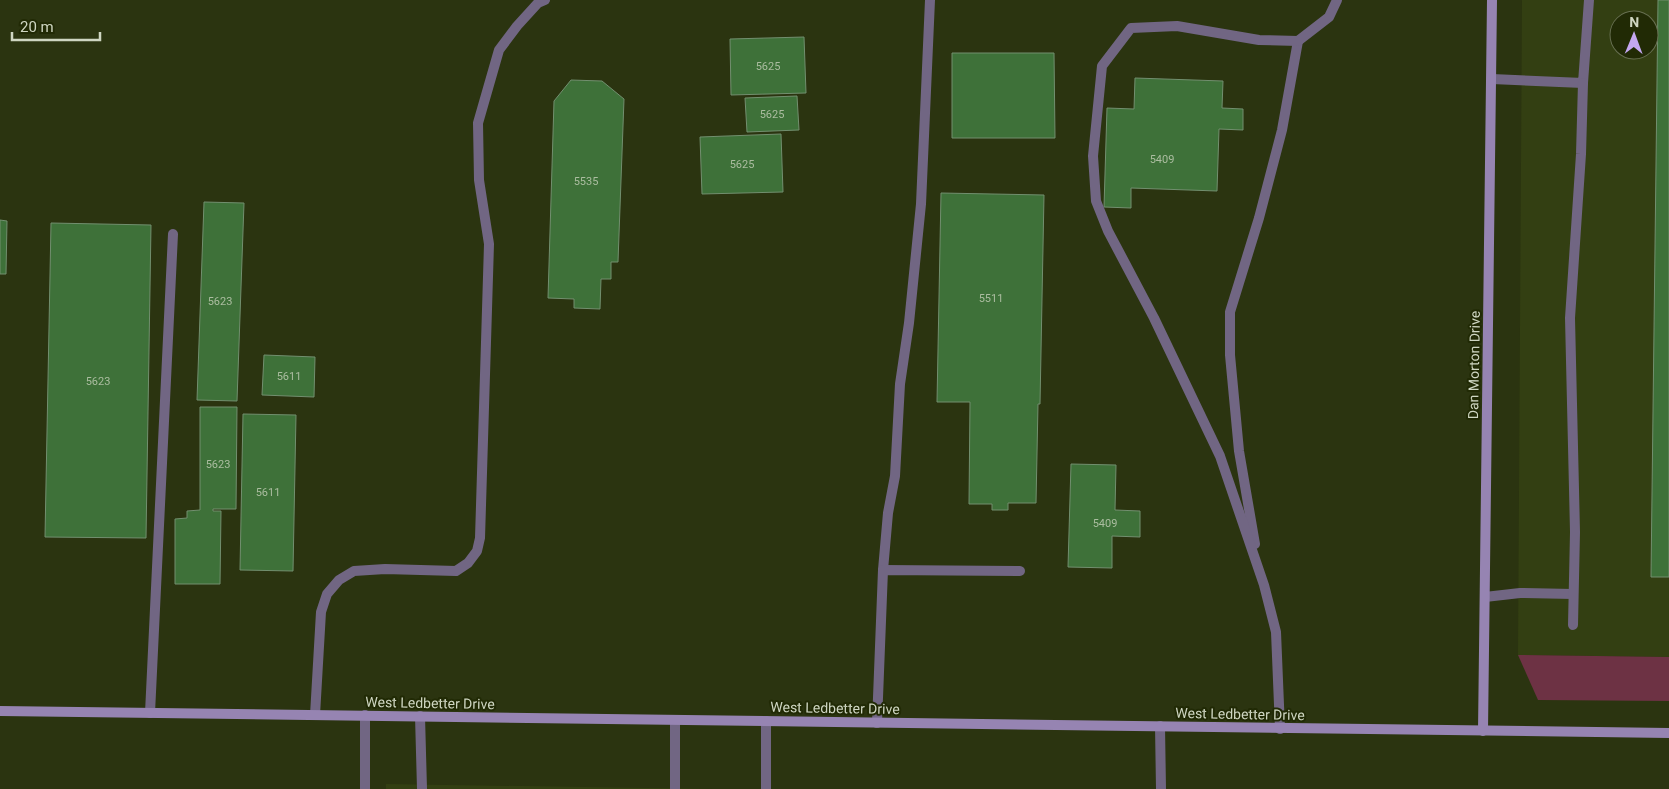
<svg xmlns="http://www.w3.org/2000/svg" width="1669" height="789" viewBox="0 0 1669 789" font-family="Roboto,sans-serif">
<rect width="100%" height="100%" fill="#2b3410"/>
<g fill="#333f12" fill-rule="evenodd">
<path d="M1522,0H1669V657L1518,655ZM1619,20H1649V50H1619Z"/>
<polygon points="386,784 713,789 386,789"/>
</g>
<polygon fill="#6d3244" points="1518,655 1669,657 1669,701 1538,700"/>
<g fill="#3e7139" stroke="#728f6f">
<polygon points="1658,0 1669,0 1669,577 1651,577"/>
<polygon points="804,37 806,93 731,95 730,39"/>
<polygon points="952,53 1054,53 1055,138 952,138"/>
<polygon points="1135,78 1223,81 1222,108 1243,109 1243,130 1219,129 1217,191 1131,188 1131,208 1104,207 1107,108 1134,109"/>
<polygon points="571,80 602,81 624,99 618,262 611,262 611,279 601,279 600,309 574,308 574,299 548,298 554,101"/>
<polygon points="797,96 799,130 747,132 745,98"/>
<polygon points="781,134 783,192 702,194 700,137"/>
<polygon points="941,193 1044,195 1040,404 1038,404 1036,503 1008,503 1008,510 992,510 992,504 969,504 970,402 937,402"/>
<polygon points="204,202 244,203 237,401 197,400"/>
<polygon points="0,220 7,221 6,274 0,274"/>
<polygon points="51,223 151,225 146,538 45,537"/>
<polygon points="264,355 315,357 314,397 262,395"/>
<polygon points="200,407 237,407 236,509 213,509 213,511 221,511 220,584 175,584 175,519 187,518 187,511 200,510"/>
<polygon points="243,414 296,415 293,571 240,570"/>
<polygon points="1071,464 1116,465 1115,510 1140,511 1140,537 1112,536 1112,568 1068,567"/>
</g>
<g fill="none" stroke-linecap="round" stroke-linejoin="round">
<g stroke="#716683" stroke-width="10">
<polyline points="1492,79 1583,83 1589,0"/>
<polyline points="1255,544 1239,451 1230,355 1230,312 1259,218 1282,130 1298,41"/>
<polyline points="883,570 888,513 895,476 900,384 909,323 921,204 930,0"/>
<polyline points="1485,597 1520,593 1573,594"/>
<polyline points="1573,625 1575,532 1570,318 1581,154 1583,83"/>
<polyline points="150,713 173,234"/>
<polyline points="315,715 321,612 327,594 339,580 354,571 385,569 456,571 468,563 477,551 480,538 489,244 479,180 478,123 499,50 517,26 538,3 545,0"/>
<polyline points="365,715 365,789"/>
<polyline points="877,723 883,570 1020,571"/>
<polyline points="1160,726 1161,789"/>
<polyline points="1280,729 1276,632 1264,585 1220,456 1154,318 1108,231 1096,201 1093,156 1102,66 1131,28 1177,26 1259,40 1298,41 1329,17 1337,0"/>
<polyline points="675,789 675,720"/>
<polyline points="766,789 766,721"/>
</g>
<polyline stroke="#716683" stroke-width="10" points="420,716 422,789"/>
<g stroke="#9684b2" stroke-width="10">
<polyline points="0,711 1669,733"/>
<polyline points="1483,731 1492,0"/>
</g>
</g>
<g text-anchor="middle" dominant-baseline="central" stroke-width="4" stroke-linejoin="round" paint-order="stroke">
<g font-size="11" fill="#abbda0">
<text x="768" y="66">5625</text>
<text x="772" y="114">5625</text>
<text x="1162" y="159">5409</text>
<text x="742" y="164">5625</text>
<text x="586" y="181">5535</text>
<text x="991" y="298">5511</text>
<text x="220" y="301">5623</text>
<text x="289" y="376">5611</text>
<text x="98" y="381">5623</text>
<text x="218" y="464">5623</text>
<text x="268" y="492">5611</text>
<text x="1105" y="523">5409</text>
</g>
<g font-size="14" fill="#cfd6c2" stroke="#212a05">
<text transform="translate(1474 365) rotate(-89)">Dan Morton Drive</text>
<text transform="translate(430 703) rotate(1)">West Ledbetter Drive</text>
<text transform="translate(835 708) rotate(1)">West Ledbetter Drive</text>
<text transform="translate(1240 714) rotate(1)">West Ledbetter Drive</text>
</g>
</g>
<g transform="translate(1634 35) rotate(1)"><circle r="24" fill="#212a05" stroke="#676f51"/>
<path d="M0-4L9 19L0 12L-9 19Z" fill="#c4a7f1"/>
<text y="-8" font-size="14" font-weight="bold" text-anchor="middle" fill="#cfd6c2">N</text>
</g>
<path d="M12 32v8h88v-8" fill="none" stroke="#cfd6c2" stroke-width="2.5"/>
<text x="20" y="32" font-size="15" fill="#cfd6c2" stroke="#212a05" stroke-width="4" paint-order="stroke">20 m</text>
</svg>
